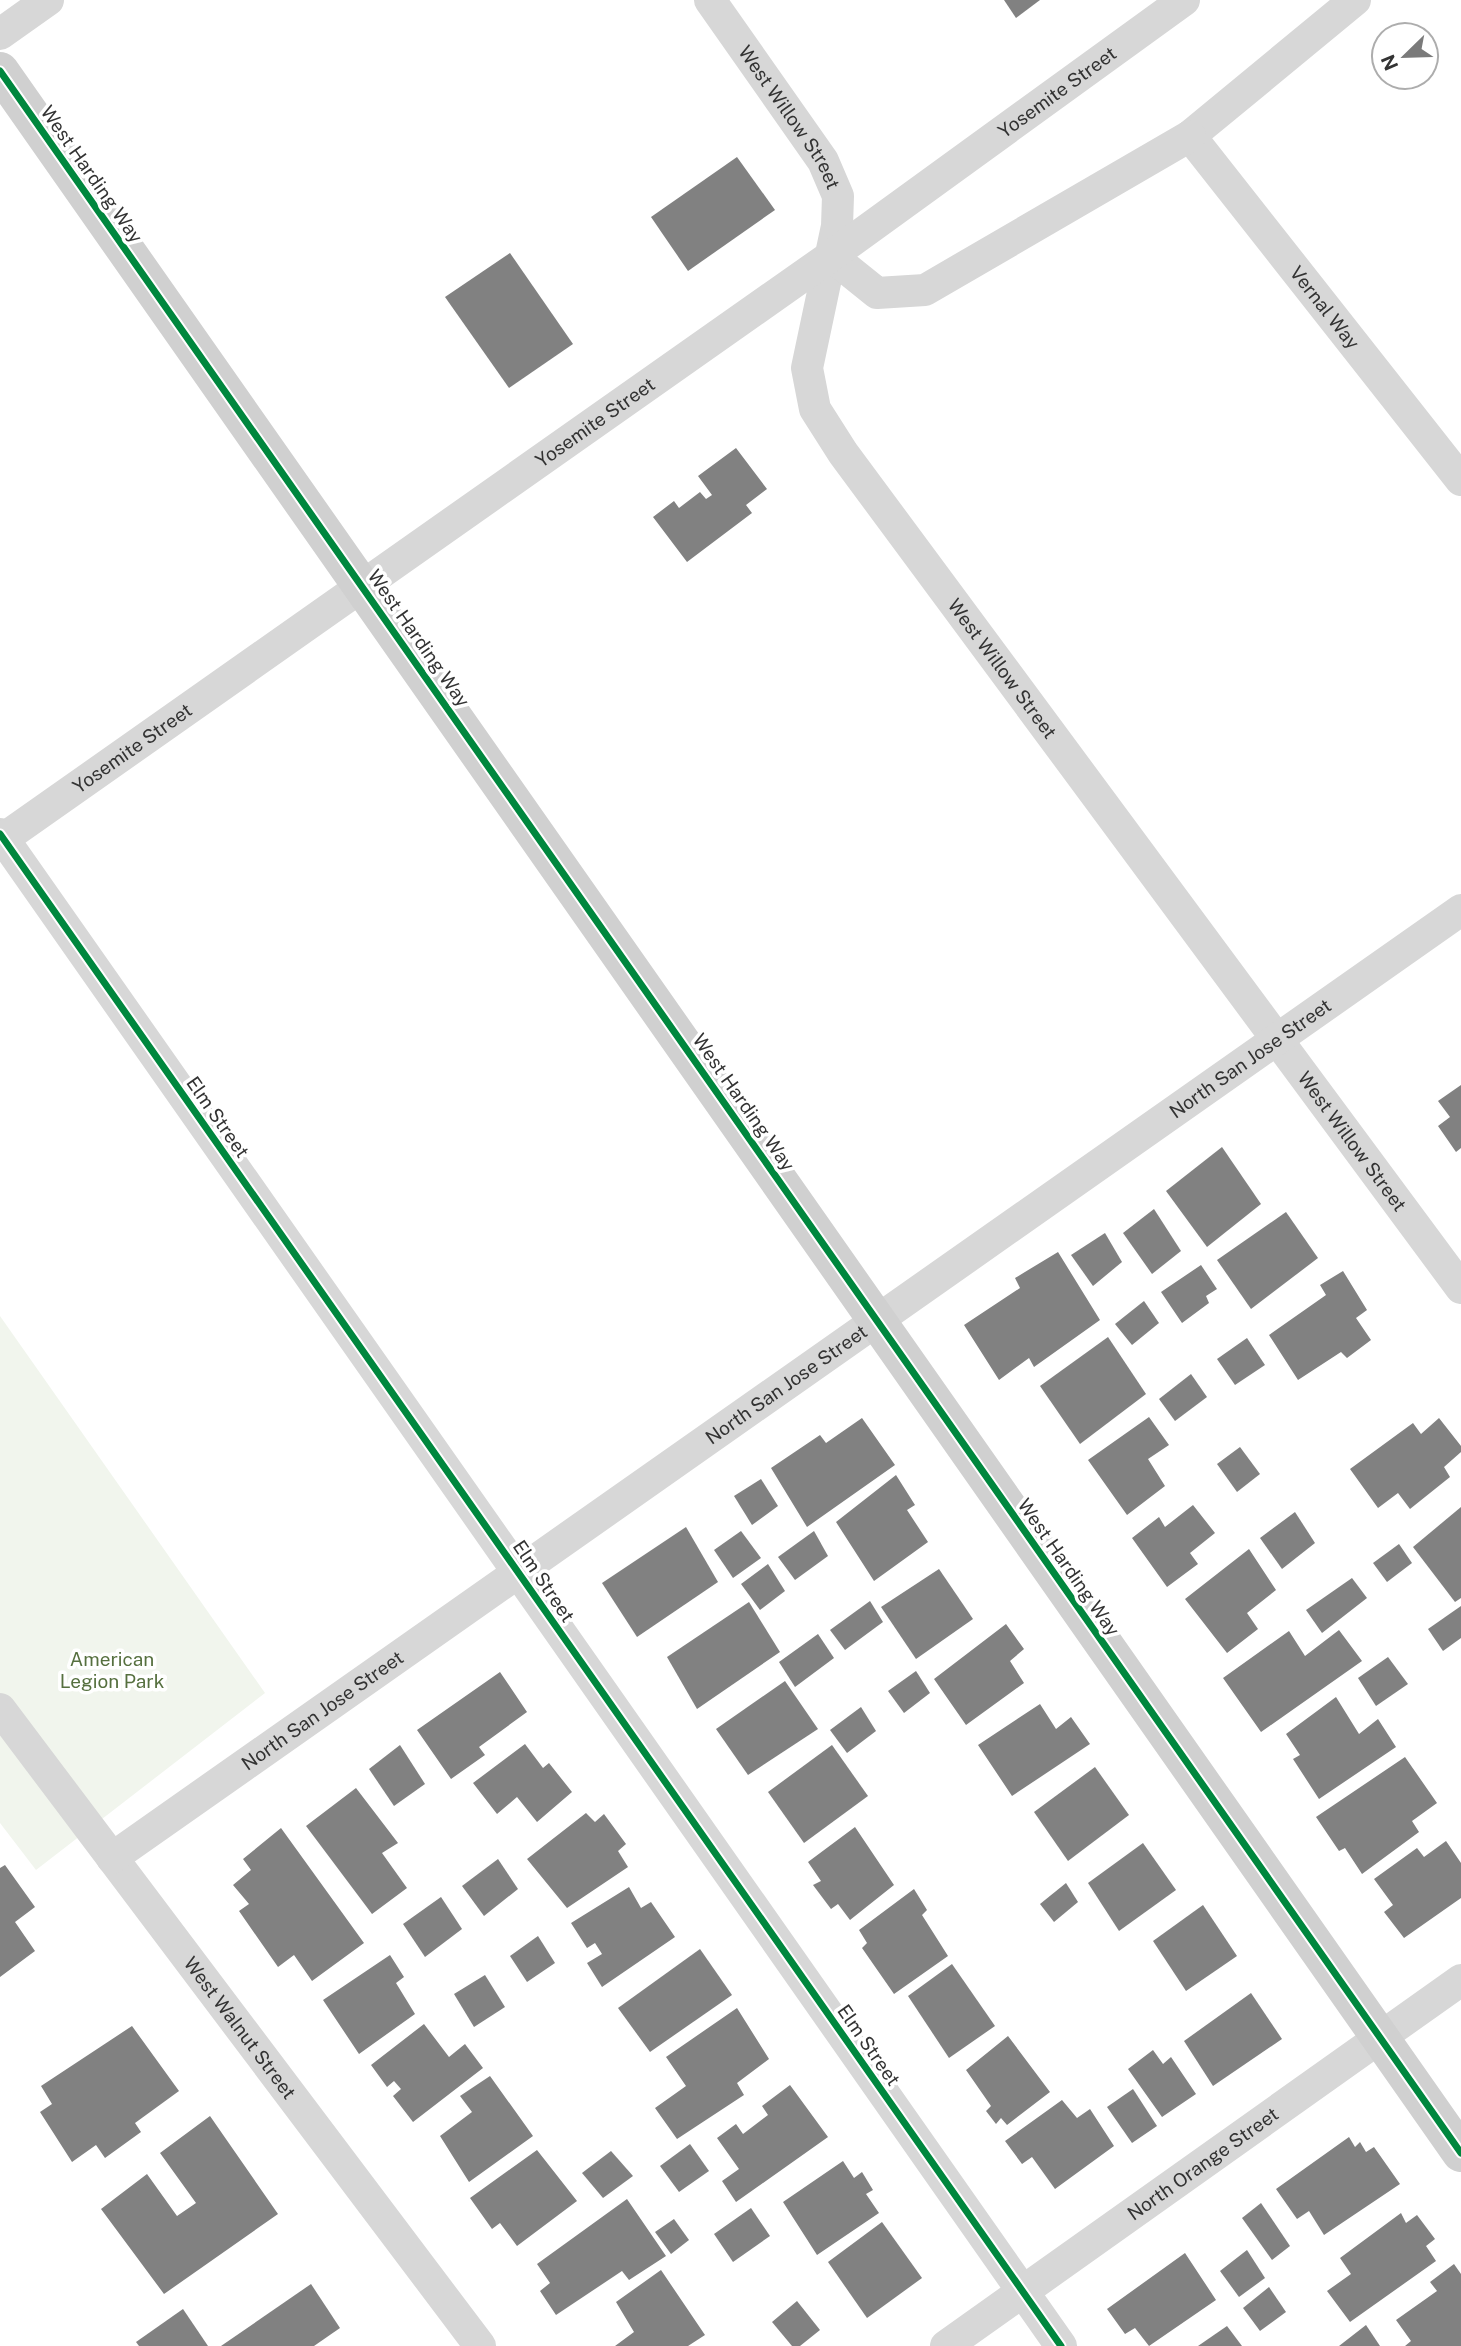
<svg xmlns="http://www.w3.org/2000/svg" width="1461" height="2346" viewBox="0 0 1461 2346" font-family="'Public Sans',sans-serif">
<rect width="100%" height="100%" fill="#fff"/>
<polygon fill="#f1f5ed" points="0,1316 265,1693 36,1870 0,1823"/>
<g fill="#818181">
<polygon points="1004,0 1040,0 1016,18"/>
<polygon points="737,157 775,210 688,271 651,217"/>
<polygon points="510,253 573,344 509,388 445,297"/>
<polygon points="736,448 767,489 746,505 752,513 687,562 653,517 674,501 679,508 700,492 706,499 712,495 698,476"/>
<polygon points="1461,1085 1461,1148 1456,1152 1438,1126 1450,1117 1438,1101"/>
<polygon points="1222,1147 1261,1204 1207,1247 1166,1191"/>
<polygon points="1154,1209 1181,1251 1152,1274 1123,1233"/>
<polygon points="1286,1212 1318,1258 1251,1309 1217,1260"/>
<polygon points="1105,1233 1122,1262 1093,1286 1071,1255"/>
<polygon points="1058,1252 1100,1320 1034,1367 1029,1358 999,1380 964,1325 1020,1288 1015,1278"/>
<polygon points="1201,1265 1217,1289 1206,1296 1209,1303 1182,1323 1161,1292"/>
<polygon points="1343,1271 1367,1310 1356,1318 1371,1340 1347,1358 1341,1352 1298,1380 1269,1335 1326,1295 1320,1285"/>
<polygon points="1144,1301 1159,1323 1132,1345 1115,1324"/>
<polygon points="1108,1337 1146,1394 1080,1444 1040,1386"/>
<polygon points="1247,1338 1265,1365 1235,1385 1217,1359"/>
<polygon points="1191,1374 1207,1397 1175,1421 1159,1399"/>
<polygon points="1149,1417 1169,1445 1148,1459 1165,1486 1127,1515 1088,1460"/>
<polygon points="862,1418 895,1465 807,1527 771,1468 820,1435 826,1443"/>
<polygon points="1439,1418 1461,1446 1461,1452 1444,1467 1450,1477 1410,1509 1398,1493 1378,1508 1350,1469 1413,1423 1421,1434"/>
<polygon points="1240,1447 1260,1474 1237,1492 1217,1464"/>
<polygon points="896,1475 915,1505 907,1510 928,1542 874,1581 836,1522"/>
<polygon points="761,1479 778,1506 752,1525 734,1496"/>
<polygon points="1193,1505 1215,1533 1190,1553 1198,1564 1167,1587 1132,1538 1159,1517 1165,1527"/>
<polygon points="1461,1507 1461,1598 1455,1602 1413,1547"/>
<polygon points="1295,1512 1315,1543 1282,1569 1260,1538"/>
<polygon points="686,1527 718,1582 637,1637 602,1583"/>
<polygon points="741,1531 761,1558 733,1578 714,1550"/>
<polygon points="814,1531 828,1556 795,1580 778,1557"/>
<polygon points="1399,1544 1412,1563 1387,1582 1373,1563"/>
<polygon points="1249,1549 1276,1590 1247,1613 1258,1629 1227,1653 1185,1599"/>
<polygon points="768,1564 785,1591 760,1610 741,1584"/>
<polygon points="939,1569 973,1619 916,1659 881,1607"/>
<polygon points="1352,1578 1367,1598 1322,1633 1306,1610"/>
<polygon points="870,1601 883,1622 845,1650 830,1630"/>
<polygon points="749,1602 780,1652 697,1709 667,1657"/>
<polygon points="1461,1606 1461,1638 1443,1651 1428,1629"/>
<polygon points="1006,1624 1024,1649 1010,1661 1024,1683 966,1725 934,1679"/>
<polygon points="1339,1630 1362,1661 1261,1732 1223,1678 1289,1631 1305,1656"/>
<polygon points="818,1634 834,1658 795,1687 779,1662"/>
<polygon points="1388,1657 1408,1684 1376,1706 1358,1678"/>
<polygon points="916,1671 930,1693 904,1713 888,1691"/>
<polygon points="500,1672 527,1712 479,1747 485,1755 451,1779 417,1730"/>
<polygon points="785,1681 818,1729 748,1775 716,1729"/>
<polygon points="1336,1697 1359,1734 1378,1719 1396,1747 1319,1799 1293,1759 1300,1755 1286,1734"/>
<polygon points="1040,1704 1056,1729 1071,1717 1090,1744 1012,1796 978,1745"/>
<polygon points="861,1707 876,1731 847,1753 830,1730"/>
<polygon points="525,1744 543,1768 549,1763 572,1792 537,1822 517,1797 497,1814 473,1783"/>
<polygon points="400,1745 425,1784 394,1806 369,1769"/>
<polygon points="832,1745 868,1796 804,1843 768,1792"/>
<polygon points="1405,1757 1437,1803 1412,1821 1419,1832 1362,1874 1345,1848 1339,1851 1316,1817"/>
<polygon points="1095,1767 1129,1815 1068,1861 1034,1812"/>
<polygon points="356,1788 398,1843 382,1853 407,1888 372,1914 306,1826"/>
<polygon points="586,1813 595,1822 604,1814 626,1844 618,1851 628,1867 567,1908 527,1859"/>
<polygon points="855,1827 894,1885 850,1920 838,1904 831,1909 813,1885 821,1881 808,1862"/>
<polygon points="281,1828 364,1943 312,1981 294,1955 278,1967 239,1911 249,1904 233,1885 251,1870 243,1859"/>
<polygon points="1446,1841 1461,1863 1461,1898 1404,1938 1384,1912 1393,1905 1374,1879 1417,1848 1424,1857"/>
<polygon points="1143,1843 1176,1890 1119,1931 1088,1883"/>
<polygon points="498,1859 518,1889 484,1916 462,1886"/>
<polygon points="5,1865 35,1907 15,1922 35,1951 0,1977 0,1868"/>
<polygon points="1066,1883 1078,1902 1054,1922 1040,1904"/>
<polygon points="629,1887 641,1908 651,1902 675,1937 602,1987 587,1963 602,1954 595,1943 587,1948 571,1923"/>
<polygon points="914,1889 927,1910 922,1915 948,1956 894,1994 862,1948 867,1943 859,1930"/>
<polygon points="441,1897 462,1929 425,1957 403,1924"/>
<polygon points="1203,1905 1237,1956 1186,1991 1153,1941"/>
<polygon points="538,1936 555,1963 527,1982 510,1956"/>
<polygon points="700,1949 732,1995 650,2052 618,2008"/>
<polygon points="390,1955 404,1977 396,1983 415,2014 359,2054 323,2000"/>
<polygon points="952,1964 995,2026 949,2058 908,1996"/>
<polygon points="485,1975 505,2007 474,2027 454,1994"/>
<polygon points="1251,1993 1282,2039 1213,2086 1184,2041"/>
<polygon points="737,2008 769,2059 737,2083 744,2095 677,2139 655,2108 686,2086 666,2057"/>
<polygon points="424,2024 449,2057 465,2044 483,2068 413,2122 393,2096 401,2089 394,2081 387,2087 371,2065"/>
<polygon points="132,2026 179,2091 135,2123 141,2132 105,2158 96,2145 72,2162 40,2112 52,2104 41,2086"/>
<polygon points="1008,2036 1050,2092 1007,2125 1001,2118 996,2124 986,2111 991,2106 966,2070"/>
<polygon points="1153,2050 1163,2064 1171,2057 1196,2094 1162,2117 1128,2069"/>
<polygon points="490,2076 533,2136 469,2182 440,2136 472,2112 460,2096"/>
<polygon points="790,2085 828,2137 736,2202 722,2181 739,2169 717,2138 736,2124 743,2134 768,2115 762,2106"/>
<polygon points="1133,2089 1157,2126 1132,2143 1107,2107"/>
<polygon points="1062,2100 1077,2118 1090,2109 1114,2146 1055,2189 1032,2157 1022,2164 1005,2141"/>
<polygon points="210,2116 278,2214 164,2294 101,2209 147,2174 177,2216 196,2203 160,2153"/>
<polygon points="1349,2137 1355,2147 1360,2142 1366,2152 1374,2147 1400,2184 1324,2235 1309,2211 1297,2219 1276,2189"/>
<polygon points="690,2144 709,2171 679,2192 660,2166"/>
<polygon points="537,2150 577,2201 517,2246 500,2223 492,2229 470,2198"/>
<polygon points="611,2151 633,2176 603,2198 582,2173"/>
<polygon points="843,2161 854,2178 862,2172 873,2190 866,2194 879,2213 817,2255 783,2202"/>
<polygon points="627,2199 666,2256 629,2280 622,2271 556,2315 540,2291 550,2283 537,2264"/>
<polygon points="1261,2203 1290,2246 1272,2260 1242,2218"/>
<polygon points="751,2208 770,2236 733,2262 714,2234"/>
<polygon points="1401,2213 1406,2223 1417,2215 1435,2239 1426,2246 1436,2261 1350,2322 1327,2291 1351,2274 1340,2258"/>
<polygon points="674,2219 689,2240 671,2254 655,2232"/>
<polygon points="882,2222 922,2278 867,2318 828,2262"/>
<polygon points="1247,2250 1265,2278 1239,2297 1220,2271"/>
<polygon points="1185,2253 1216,2300 1149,2346 1135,2328 1125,2334 1107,2309"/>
<polygon points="1454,2264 1461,2274 1461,2346 1405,2346 1411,2341 1396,2320 1437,2291 1430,2282"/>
<polygon points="661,2270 705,2335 688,2346 615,2346 634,2332 616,2302"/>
<polygon points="311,2284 340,2328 314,2346 221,2346"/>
<polygon points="1269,2287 1286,2312 1260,2331 1243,2308"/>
<polygon points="797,2301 820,2330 800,2346 792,2346 772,2322"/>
<polygon points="183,2309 208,2346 139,2346 136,2342"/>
<polygon points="1366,2325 1380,2346 1339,2346"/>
<polygon points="1227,2326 1242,2346 1198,2346"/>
</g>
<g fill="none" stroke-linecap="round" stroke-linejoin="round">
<g stroke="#d7d7d7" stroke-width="32">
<path id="s1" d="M710,0L823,161L838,196L837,226L807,368L815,409L843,453L1461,1288"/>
<path id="s2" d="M1355,0L1190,136L1461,480"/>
<polyline points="0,34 48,0"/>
<polyline points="831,256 877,293 925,290 1190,136"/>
<polyline points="0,834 1061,2346"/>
<path id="s3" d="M3,839L831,256L1184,0"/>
<path id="s4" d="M0,1709L480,2346"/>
<path id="s5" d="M112,1858L1461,910"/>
<path id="s6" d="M946,2346L1461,1980"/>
</g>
<polyline stroke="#d0d0d0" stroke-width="38" points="0,71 1461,2153"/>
<defs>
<g id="cycleway">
<polyline points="0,71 1461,2153"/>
<polyline points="0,834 1061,2346"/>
</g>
</defs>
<use href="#cycleway" stroke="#fff" stroke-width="11"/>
<use href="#cycleway" stroke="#00873e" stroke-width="7"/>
</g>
<g text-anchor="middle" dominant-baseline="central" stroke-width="7" stroke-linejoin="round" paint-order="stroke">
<g font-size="19" fill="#333" stroke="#fff">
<text stroke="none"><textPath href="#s3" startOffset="1292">Yosemite Street</textPath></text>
<text stroke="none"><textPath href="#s1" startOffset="142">West Willow Street</textPath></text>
<text transform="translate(92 174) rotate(55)">West Harding Way</text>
<text stroke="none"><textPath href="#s2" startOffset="432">Vernal Way</textPath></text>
<text stroke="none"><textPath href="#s3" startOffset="724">Yosemite Street</textPath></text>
<text transform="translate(419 638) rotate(55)">West Harding Way</text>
<text stroke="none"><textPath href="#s1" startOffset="772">West Willow Street</textPath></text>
<text stroke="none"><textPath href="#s3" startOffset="158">Yosemite Street</textPath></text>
<text stroke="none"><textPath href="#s5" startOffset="1391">North San Jose Street</textPath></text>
<text transform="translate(744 1102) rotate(55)">West Harding Way</text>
<text transform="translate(218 1117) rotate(55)">Elm Street</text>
<text stroke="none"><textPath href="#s1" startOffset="1360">West Willow Street</textPath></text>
<text stroke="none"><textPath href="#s5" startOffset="824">North San Jose Street</textPath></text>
<text transform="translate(1069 1567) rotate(55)">West Harding Way</text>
<text transform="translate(544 1581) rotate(56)">Elm Street</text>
<text stroke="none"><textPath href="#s5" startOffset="257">North San Jose Street</textPath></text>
<text stroke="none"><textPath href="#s4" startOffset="399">West Walnut Street</textPath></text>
<text transform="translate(869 2045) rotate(55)">Elm Street</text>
<text stroke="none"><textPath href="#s6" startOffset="315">North Orange Street</textPath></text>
</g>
<g font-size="19" fill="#56703f" stroke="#fff">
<text x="112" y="1659">American<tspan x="112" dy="22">Legion Park</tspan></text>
</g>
</g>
<g transform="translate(1405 56) rotate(247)"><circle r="33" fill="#ffffff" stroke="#adadad" stroke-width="2"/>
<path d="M0-5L12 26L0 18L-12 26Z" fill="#7a7a7a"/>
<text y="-10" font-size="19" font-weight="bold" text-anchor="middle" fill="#333333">N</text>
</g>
</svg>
